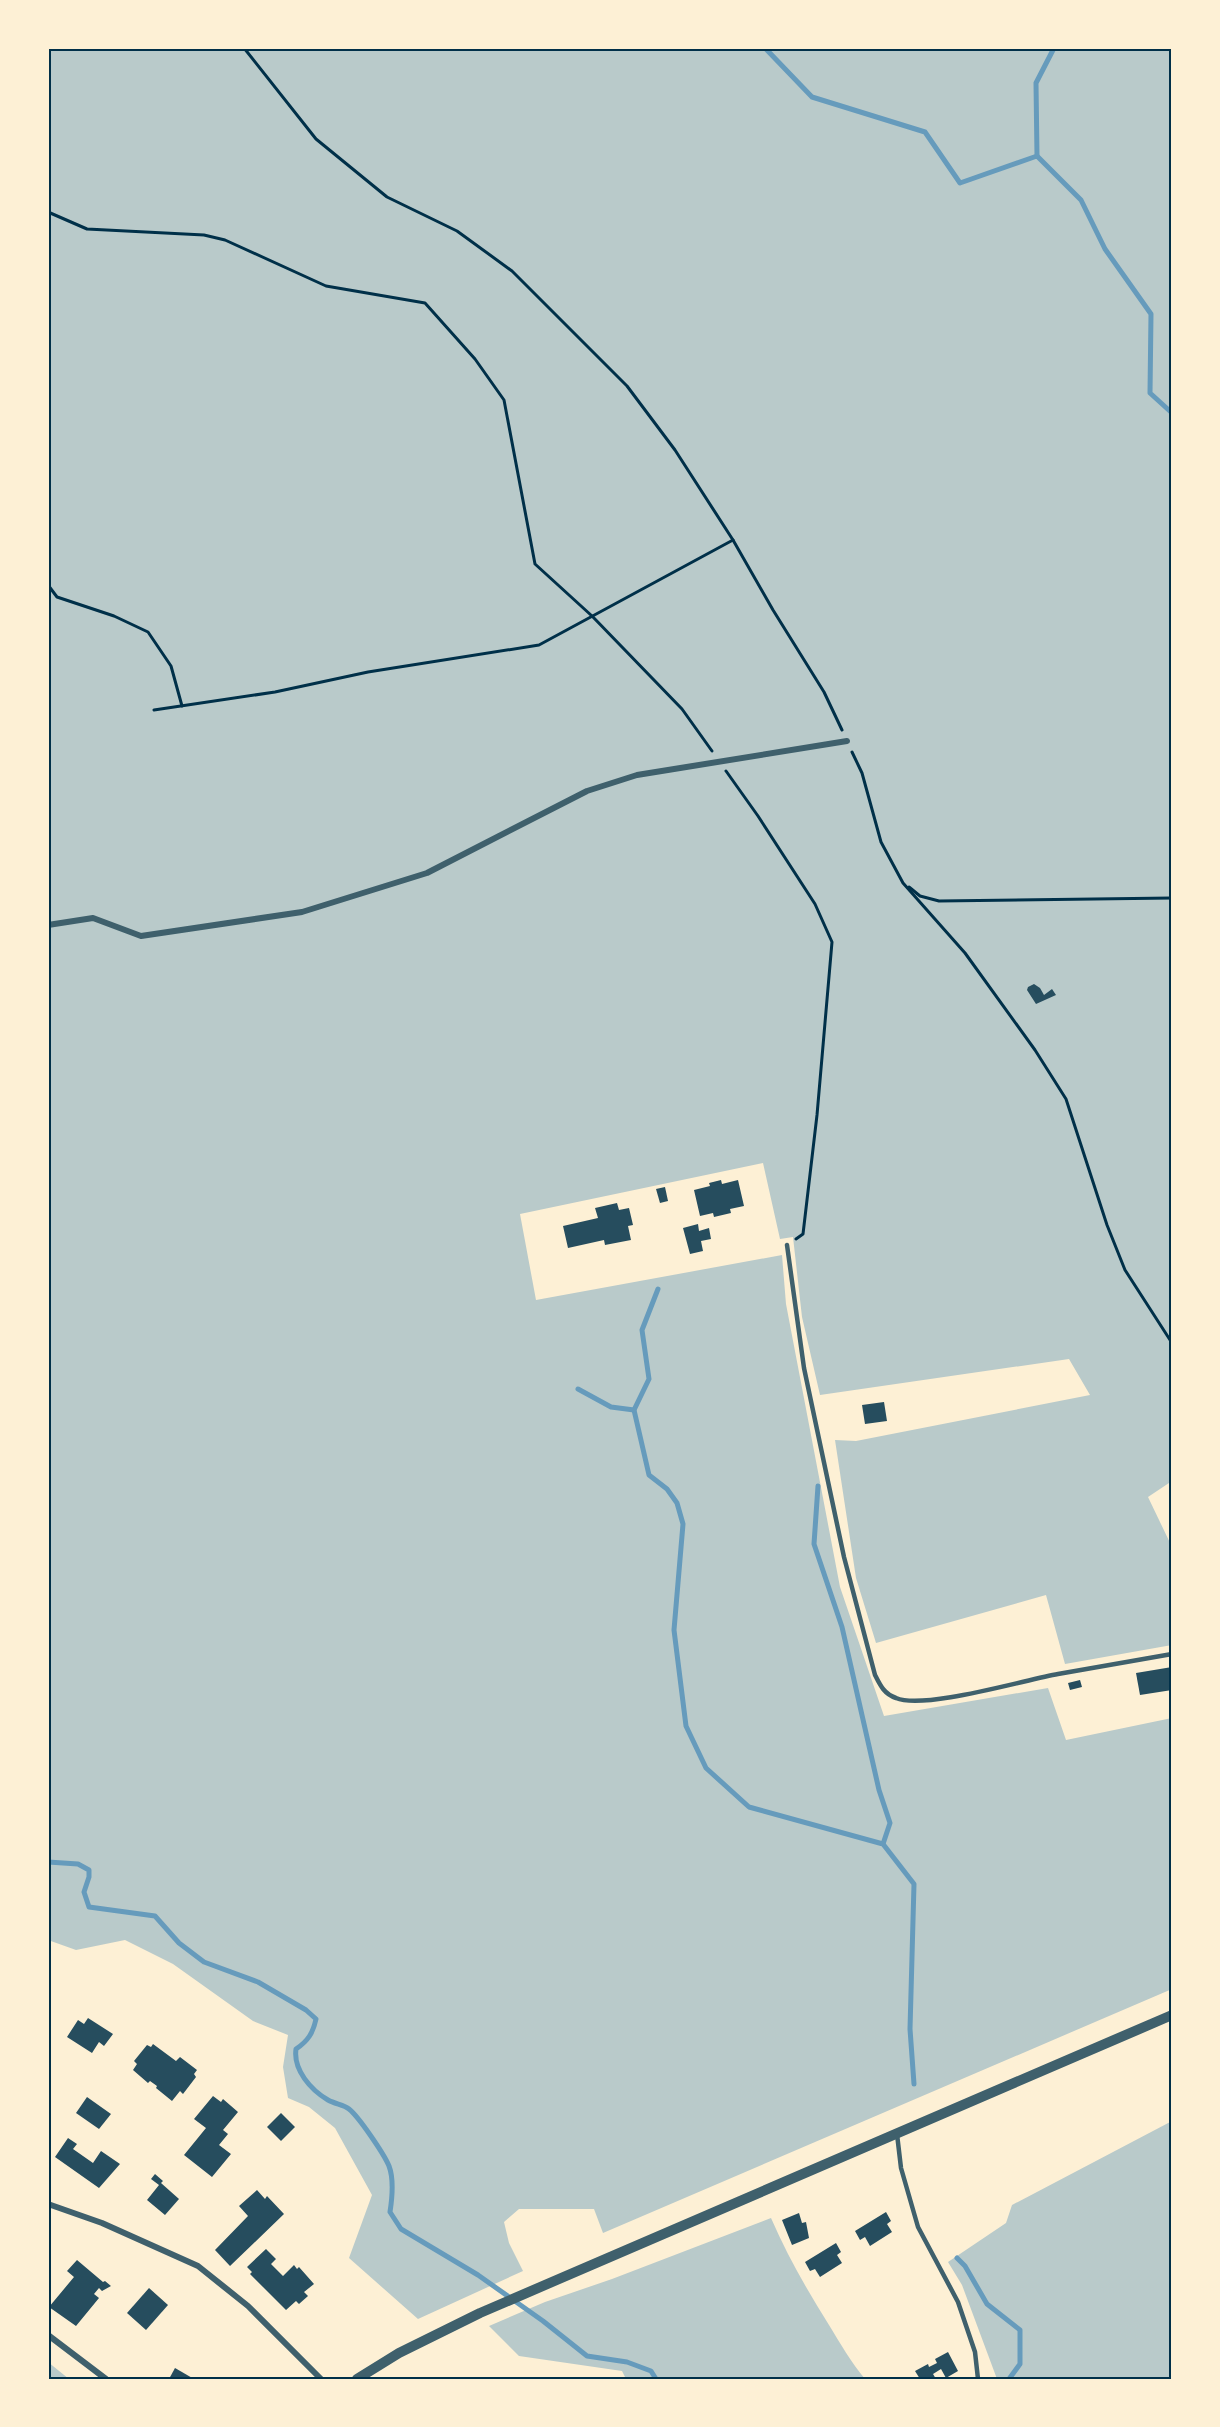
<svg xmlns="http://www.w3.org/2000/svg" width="1220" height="2427" viewBox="0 0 1220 2427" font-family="Bitter,serif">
<rect width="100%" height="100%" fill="#fdf0d5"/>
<g fill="#b9caca">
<polygon points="48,48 1172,48 1172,1481 1148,1497 1172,1547 1172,1645 1065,1664 1046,1595 876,1643 856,1578 835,1440 856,1441 1090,1395 1069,1359 820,1395 802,1317 793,1237 780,1239 763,1163 520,1214 536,1300 782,1255 786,1304 840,1587 884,1716 1048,1688 1066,1740 1172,1718 1172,1989 603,2233 594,2209 519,2209 504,2222 509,2243 523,2271 418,2319 349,2258 372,2195 335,2128 309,2107 288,2098 283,2067 288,2035 253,2021 173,1964 125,1940 76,1950 48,1940"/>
<polygon points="1172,2121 1172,2379 997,2379 962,2285 948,2262 1006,2223 1012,2205"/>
<path d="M771,2218C787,2255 807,2290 829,2325C840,2343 851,2362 865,2379H626L622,2371L519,2356L489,2326L545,2302L612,2279Z"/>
<polygon points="48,2362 69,2379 48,2379"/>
</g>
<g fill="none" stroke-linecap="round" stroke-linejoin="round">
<g stroke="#669bbc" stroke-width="5">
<polyline points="765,48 812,97 925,132 960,183 1037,156 1081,200 1105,249 1151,314 1150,393 1172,413"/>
<polyline points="1037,156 1036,83 1054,48"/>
<polyline points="658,1289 642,1330 649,1379 634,1410 649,1475 667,1489 677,1503 683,1524 674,1630 686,1726 706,1768 749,1807 883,1844 914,1884 910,2029 914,2084"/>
<polyline points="578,1389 611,1407 634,1410"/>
<polyline points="818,1486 814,1544 842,1627 879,1790 890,1823 883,1844"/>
<path d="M48,1862L78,1864L89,1870V1877L84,1892L89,1907L155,1916L179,1943L204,1962L258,1982L306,2010L316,2019C313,2033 308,2041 296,2049C293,2070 311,2090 328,2100C335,2104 344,2105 349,2109C359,2117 384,2154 389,2166C394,2179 392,2199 390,2212L401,2229L478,2275L543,2321L587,2356L627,2362L651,2371L656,2379"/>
<polyline points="957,2258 965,2266 987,2304 1020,2330 1020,2364 1009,2379"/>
</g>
</g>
<g fill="#264d5e">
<polygon points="1034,984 1040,988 1044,995 1052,989 1056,995 1036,1004 1027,990 1028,987"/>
<polygon points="721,1180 722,1184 738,1180 744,1206 730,1209 731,1213 714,1217 713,1213 700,1216 694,1190 710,1186 709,1183"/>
<polygon points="665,1187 668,1201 660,1203 656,1189"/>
<polygon points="617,1203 619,1210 629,1208 633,1225 628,1226 631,1240 605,1245 604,1240 568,1248 563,1226 598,1218 595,1208"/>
<polygon points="698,1224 699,1231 709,1228 711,1239 701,1241 703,1251 690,1254 683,1228"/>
<polygon points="884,1402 887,1421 865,1424 862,1405"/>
<polygon points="1172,1667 1172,1690 1140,1695 1136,1673"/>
<polygon points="1080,1680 1082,1687 1070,1690 1068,1683"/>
<polygon points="88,2018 113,2034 104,2046 99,2042 92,2053 67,2037 78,2020 84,2024"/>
<polygon points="153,2044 176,2061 180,2057 197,2070 194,2074 196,2077 183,2094 180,2091 172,2101 156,2088 157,2086 150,2081 148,2083 133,2070 137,2064 134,2061 147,2045 151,2047"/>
<polygon points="213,2096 221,2102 223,2099 238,2112 223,2130 228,2134 219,2145 231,2154 212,2177 184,2155 206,2128 194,2119"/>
<polygon points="87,2097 111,2114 99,2129 76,2113"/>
<polygon points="281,2113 295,2127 281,2141 267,2127"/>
<polygon points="68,2138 77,2144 73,2149 93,2163 101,2151 120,2164 99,2188 55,2157"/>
<polygon points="155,2174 163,2181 161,2183 179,2199 165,2215 147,2200 159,2185 151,2179"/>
<polygon points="257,2190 265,2199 267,2196 284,2214 230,2266 215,2250 248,2216 239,2206"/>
<polygon points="886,2212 891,2221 887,2224 892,2232 870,2246 865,2237 860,2240 855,2231"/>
<polygon points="799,2213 802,2223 806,2222 809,2238 792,2245 782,2220"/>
<polygon points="836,2243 841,2252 837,2255 842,2263 820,2277 815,2269 810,2271 805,2262"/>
<polygon points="266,2249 276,2259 271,2264 283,2276 294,2265 297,2269 299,2267 314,2284 304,2292 308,2296 299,2304 296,2301 286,2310 250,2274 252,2272 247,2267"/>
<polygon points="77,2260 103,2282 105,2281 111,2286 102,2291 99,2288 94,2294 99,2298 76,2326 49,2307 74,2277 67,2271"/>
<polygon points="149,2288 168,2305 146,2330 127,2313"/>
<polygon points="948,2352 958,2371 946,2378 941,2369 933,2374 936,2379 920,2379 915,2371 928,2364 929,2367 937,2363 935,2359"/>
<polygon points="175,2368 194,2379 169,2379"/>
</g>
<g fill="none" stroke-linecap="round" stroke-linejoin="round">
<g stroke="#003049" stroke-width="3">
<polyline points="244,48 316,139 387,197 457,231 512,271 627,386 675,450 733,540 773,610 824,692 842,730"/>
<polyline points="48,212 87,229 204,235 225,240 326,286 425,303 475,359 504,400 535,564 592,616 682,709 712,751"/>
<polyline points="48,585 57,597 114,616 148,632 171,666 182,706"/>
<polyline points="154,710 275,692 368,672 539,645 733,540"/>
<polyline points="852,752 862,773 881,842 903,883 965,953 1035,1050 1066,1099 1107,1225 1125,1270 1172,1343"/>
<polyline points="726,771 758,816 815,904 832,942 817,1115 803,1234 796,1239"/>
<polyline points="909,887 920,896 939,901 1172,898"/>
</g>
<g stroke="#3f606c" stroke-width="4.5">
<path d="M787,1245L804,1368L844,1557L875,1675C880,1685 884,1694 896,1698C924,1710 1024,1680 1058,1674C1096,1667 1134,1661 1172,1654"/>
<polyline points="897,2134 901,2168 918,2227 958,2302 975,2352 978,2379"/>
</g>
<g stroke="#3f606c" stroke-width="6">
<polyline points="48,925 93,918 141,936 302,912 427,873 587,791 637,775 847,741"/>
<polyline points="48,2204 102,2223 198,2266 248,2306 321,2379"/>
<polyline points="48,2335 106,2379"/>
</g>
<polyline stroke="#3f606c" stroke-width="10" points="357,2379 399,2353 480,2313 1172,2015"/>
</g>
<rect width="1220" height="2427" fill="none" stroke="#fdf0d5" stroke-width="99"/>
<rect x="50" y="50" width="1120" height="2328" fill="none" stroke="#003049" stroke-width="2"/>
</svg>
